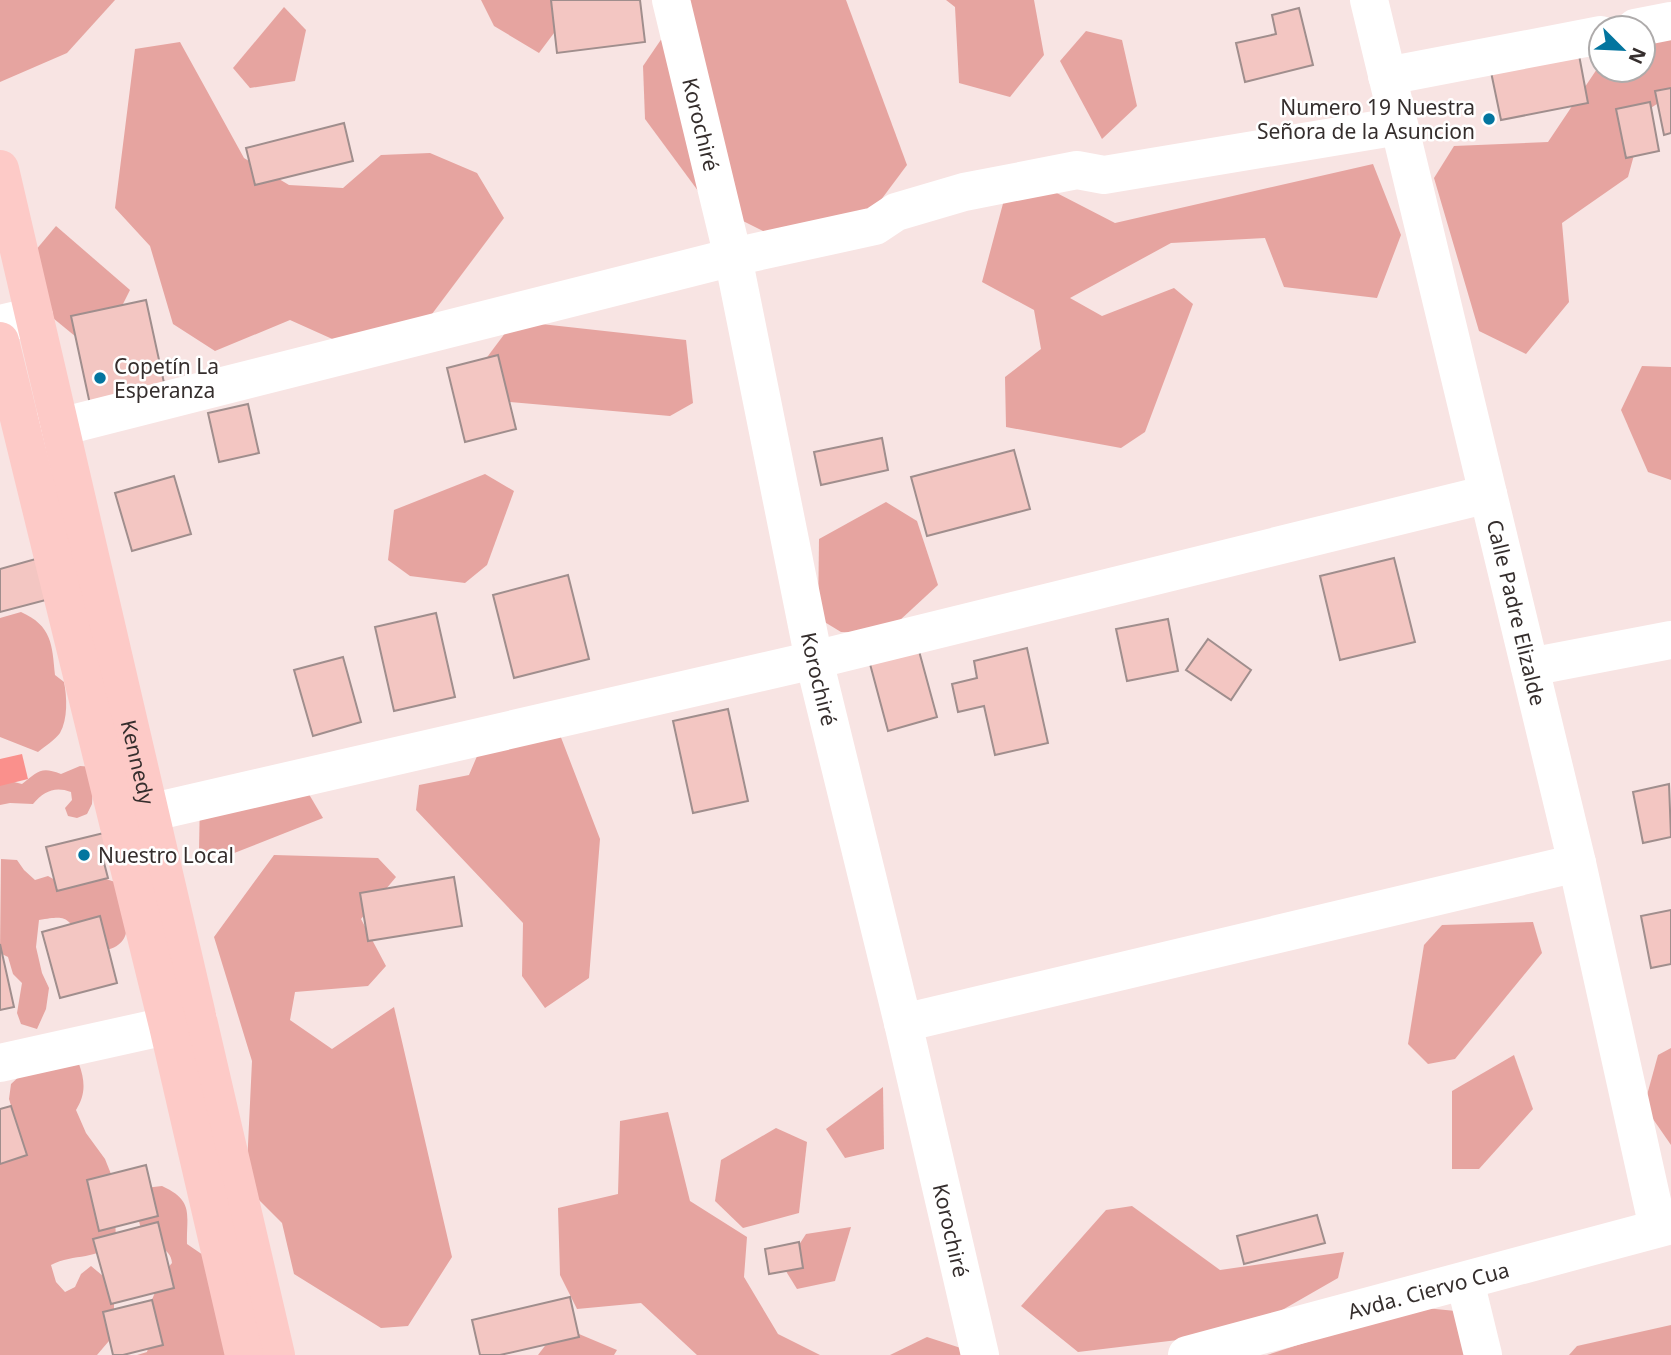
<svg xmlns="http://www.w3.org/2000/svg" width="1671" height="1355" viewBox="0 0 1671 1355" font-family="'Noto Sans',sans-serif">
<rect width="100%" height="100%" fill="#f8e4e3"/>
<g fill="#e6a4a0">
<polygon points="0,0 115,0 67,53 0,82"/>
<polygon points="481,0 640,0 626,21 572,9 539,53 494,26"/>
<polygon points="688,0 846,0 907,165 857,232 779,239 707,203 645,119 643,66"/>
<polygon points="946,0 1034,0 1044,55 1010,97 959,83 955,7"/>
<polygon points="284,7 306,30 295,81 250,88 233,68"/>
<polygon points="1671,18 1671,95 1646,111 1628,177 1562,223 1569,302 1526,354 1479,331 1434,178 1454,146 1548,142 1601,63 1601,70 1643,70 1643,28"/>
<polygon points="1086,31 1122,40 1137,106 1102,139 1060,61"/>
<polygon points="180,42 244,158 289,185 343,188 381,155 430,153 477,173 504,218 420,330 339,342 290,320 215,351 173,324 150,246 115,208 135,49"/>
<polygon points="1373,164 1401,235 1377,298 1284,287 1265,238 1171,243 1070,298 1102,316 1174,288 1193,304 1145,432 1121,448 1006,427 1005,377 1041,349 1034,310 982,282 1012,170 1115,223"/>
<polygon points="56,226 130,290 106,338 81,341 9,282"/>
<polygon points="514,321 686,340 693,403 670,416 510,402 482,364"/>
<polygon points="1642,366 1671,367 1671,480 1648,472 1621,410"/>
<polygon points="485,474 514,491 487,565 465,583 410,576 388,560 394,510"/>
<polygon points="886,502 917,521 938,585 886,633 841,632 818,618 819,539"/>
<path d="M21,612C52,626 52,644 55,675L64,682C67,697 68,719 60,733C55,740 45,746 38,752L0,737V618Z"/>
<polygon points="492,721 557,727 600,839 589,978 545,1008 522,976 523,923 416,810 419,785 469,775"/>
<path d="M80,766L94,767L92,804L87,814L77,818L68,816L65,808L72,800L71,792C55,786 44,791 33,804L10,803L0,805V781L6,780L22,784C38,772 40,766 61,774Z"/>
<polygon points="300,779 323,818 224,857 199,851 200,798"/>
<polygon points="274,855 378,858 396,877 361,919 386,966 368,986 295,992 290,1020 332,1049 394,1007 452,1257 408,1326 381,1328 294,1274 282,1223 246,1187 252,1061 214,937"/>
<path d="M1,859L17,860L24,870L35,880L48,876L62,884L97,876L118,883C124,910 141,945 102,951C96,947 89,942 83,937C64,917 68,915 39,920L36,947L42,973L49,988L46,1009L37,1029L21,1024L17,1013L22,983L13,974L8,957L0,953Z"/>
<polygon points="1533,922 1542,953 1455,1059 1428,1064 1408,1044 1424,945 1442,925"/>
<polygon points="1671,1048 1671,1145 1644,1106 1658,1055"/>
<polygon points="1514,1055 1533,1109 1479,1169 1452,1169 1452,1091"/>
<path d="M79,1064C85,1081 86,1094 76,1110L86,1133L105,1159L111,1174L108,1203L115,1217L116,1240C99,1261 74,1253 51,1265L56,1282L65,1292L75,1287L81,1274L91,1266L109,1281L114,1295V1335L97,1355H0V1164L26,1155L9,1099L11,1084L24,1072Z"/>
<polygon points="883,1087 884,1149 845,1158 826,1129"/>
<polygon points="668,1112 690,1201 747,1237 744,1277 778,1334 820,1355 697,1355 641,1303 577,1309 560,1275 558,1208 618,1194 620,1121"/>
<polygon points="776,1128 807,1142 799,1213 743,1228 715,1201 721,1160"/>
<path d="M162,1186C195,1201 186,1215 187,1244L203,1255L238,1355H137L147,1352C153,1332 150,1327 150,1308C150,1300 166,1269 172,1263C171,1246 152,1248 145,1236C140,1229 138,1217 136,1208L145,1188Z"/>
<polygon points="1132,1206 1220,1270 1344,1252 1338,1278 1244,1332 1078,1352 1021,1306 1106,1210"/>
<polygon points="851,1227 835,1281 797,1289 784,1268 806,1234"/>
<polygon points="1415,1307 1466,1312 1483,1355 1267,1355"/>
<polygon points="1671,1325 1671,1355 1569,1355 1577,1346"/>
<polygon points="560,1326 617,1350 614,1355 538,1355"/>
<polygon points="927,1337 970,1351 971,1355 890,1355"/>
</g>
<polygon fill="#fa908c" points="22,754 28,779 0,786 0,759"/>
<g fill="#f3c6c2" stroke="#a08e8d" stroke-width="2">
<polygon points="551,0 640,0 645,42 557,53"/>
<polygon points="1299,8 1313,65 1245,82 1236,43 1276,34 1272,15"/>
<polygon points="1579,55 1588,103 1501,120 1491,72"/>
<polygon points="1671,88 1671,133 1664,135 1655,91"/>
<polygon points="1650,102 1659,151 1626,158 1616,109"/>
<polygon points="344,123 353,161 255,185 246,148"/>
<polygon points="146,300 166,392 91,409 71,316"/>
<polygon points="498,355 516,429 465,442 447,368"/>
<polygon points="248,404 259,453 219,462 208,413"/>
<polygon points="882,438 888,470 821,485 814,452"/>
<polygon points="1014,450 1030,509 927,536 911,477"/>
<polygon points="174,476 191,534 132,551 115,493"/>
<polygon points="50,555 61,596 0,612 0,569"/>
<polygon points="1394,558 1415,642 1340,660 1320,576"/>
<polygon points="568,575 589,659 514,678 493,595"/>
<polygon points="436,613 455,697 394,711 375,627"/>
<polygon points="1168,619 1178,671 1127,681 1116,629"/>
<polygon points="1208,639 1251,670 1231,700 1186,670"/>
<polygon points="1027,648 1048,743 995,755 984,706 958,712 952,684 977,678 974,661"/>
<polygon points="919,651 937,717 888,731 870,664"/>
<polygon points="343,657 361,722 313,736 294,670"/>
<polygon points="728,709 748,801 693,813 673,721"/>
<polygon points="1669,784 1671,837 1643,843 1633,792"/>
<polygon points="108,832 112,852 102,855 108,878 57,891 46,847"/>
<polygon points="454,877 462,926 368,941 360,893"/>
<polygon points="1671,910 1671,964 1651,968 1641,916"/>
<polygon points="100,916 117,983 60,998 42,932"/>
<polygon points="0,944 14,1007 0,1010"/>
<polygon points="11,1106 27,1155 0,1164 0,1109"/>
<polygon points="146,1165 158,1216 99,1231 87,1180"/>
<polygon points="1317,1215 1325,1243 1244,1264 1237,1236"/>
<polygon points="158,1222 174,1288 111,1304 93,1239"/>
<polygon points="799,1242 803,1268 769,1274 765,1249"/>
<polygon points="570,1297 579,1337 500,1355 480,1355 472,1320"/>
<polygon points="152,1300 163,1345 123,1355 113,1355 103,1312"/>
</g>
<g fill="none" stroke-linecap="round" stroke-linejoin="round">
<g stroke="#fff" stroke-width="38">
<path id="s1" d="M671,0L733,257L814,660L903,1023L980,1355"/>
<path id="s2" d="M1369,0L1577,863L1658,1228"/>
<polyline points="1635,28 1671,21"/>
<polyline points="1387,76 1601,35"/>
<polyline points="0,324 34,316"/>
<polyline points="28,432 60,427 733,257 875,226 896,212 964,192 1077,170 1104,175 1399,126"/>
<polyline points="1530,667 1671,640"/>
<polyline points="118,820 814,660 1488,494"/>
<polyline points="903,1023 1577,863"/>
<polyline points="0,1063 198,1019"/>
<polyline points="1465,1281 1483,1355"/>
<path id="s3" d="M1187,1355L1671,1225"/>
</g>
<g stroke="#fdcac7" stroke-width="38">
<path id="s4" d="M0,169L276,1355"/>
<polyline points="0,341 168,1026 244,1355"/>
</g>
</g>
<g fill="#03759f" stroke="#fff" stroke-width="2.5">
<circle cx="1489" cy="119" r="7"/>
<circle cx="100" cy="378" r="7"/>
<circle cx="84" cy="855" r="7"/>
</g>
<g text-anchor="middle" dominant-baseline="central" stroke-width="5" stroke-linejoin="round" paint-order="stroke">
<g font-size="21" fill="#352e2d" stroke="#fff" text-anchor="start">
<text x="1475" y="107" text-anchor="end">Numero 19 Nuestra<tspan x="1475" dy="24">Señora de la Asuncion</tspan></text>
<text x="114" y="366">Copetín La<tspan x="114" dy="24">Esperanza</tspan></text>
<text x="98" y="855">Nuestro Local</text>
</g>
<g font-size="21" fill="#352e2d" stroke="#fff">
<text stroke="none"><textPath href="#s1" startOffset="128">Korochiré</textPath></text>
<text stroke="none"><textPath href="#s2" startOffset="630">Calle Padre Elizalde</textPath></text>
<text stroke="none"><textPath href="#s1" startOffset="695">Korochiré</textPath></text>
<text stroke="none"><textPath href="#s4" startOffset="609">Kennedy</textPath></text>
<text stroke="none"><textPath href="#s1" startOffset="1262">Korochiré</textPath></text>
<text stroke="none"><textPath href="#s3" startOffset="250">Avda. Ciervo Cua</textPath></text>
</g>
</g>
<g transform="translate(1622 49) rotate(114)"><circle r="33" fill="#ffffff" stroke="#aeabab" stroke-width="2"/>
<path d="M0-5L12 26L0 18L-12 26Z" fill="#03759f"/>
<text y="-10" font-size="19" font-weight="bold" text-anchor="middle" fill="#352e2d">N</text>
</g>
</svg>
